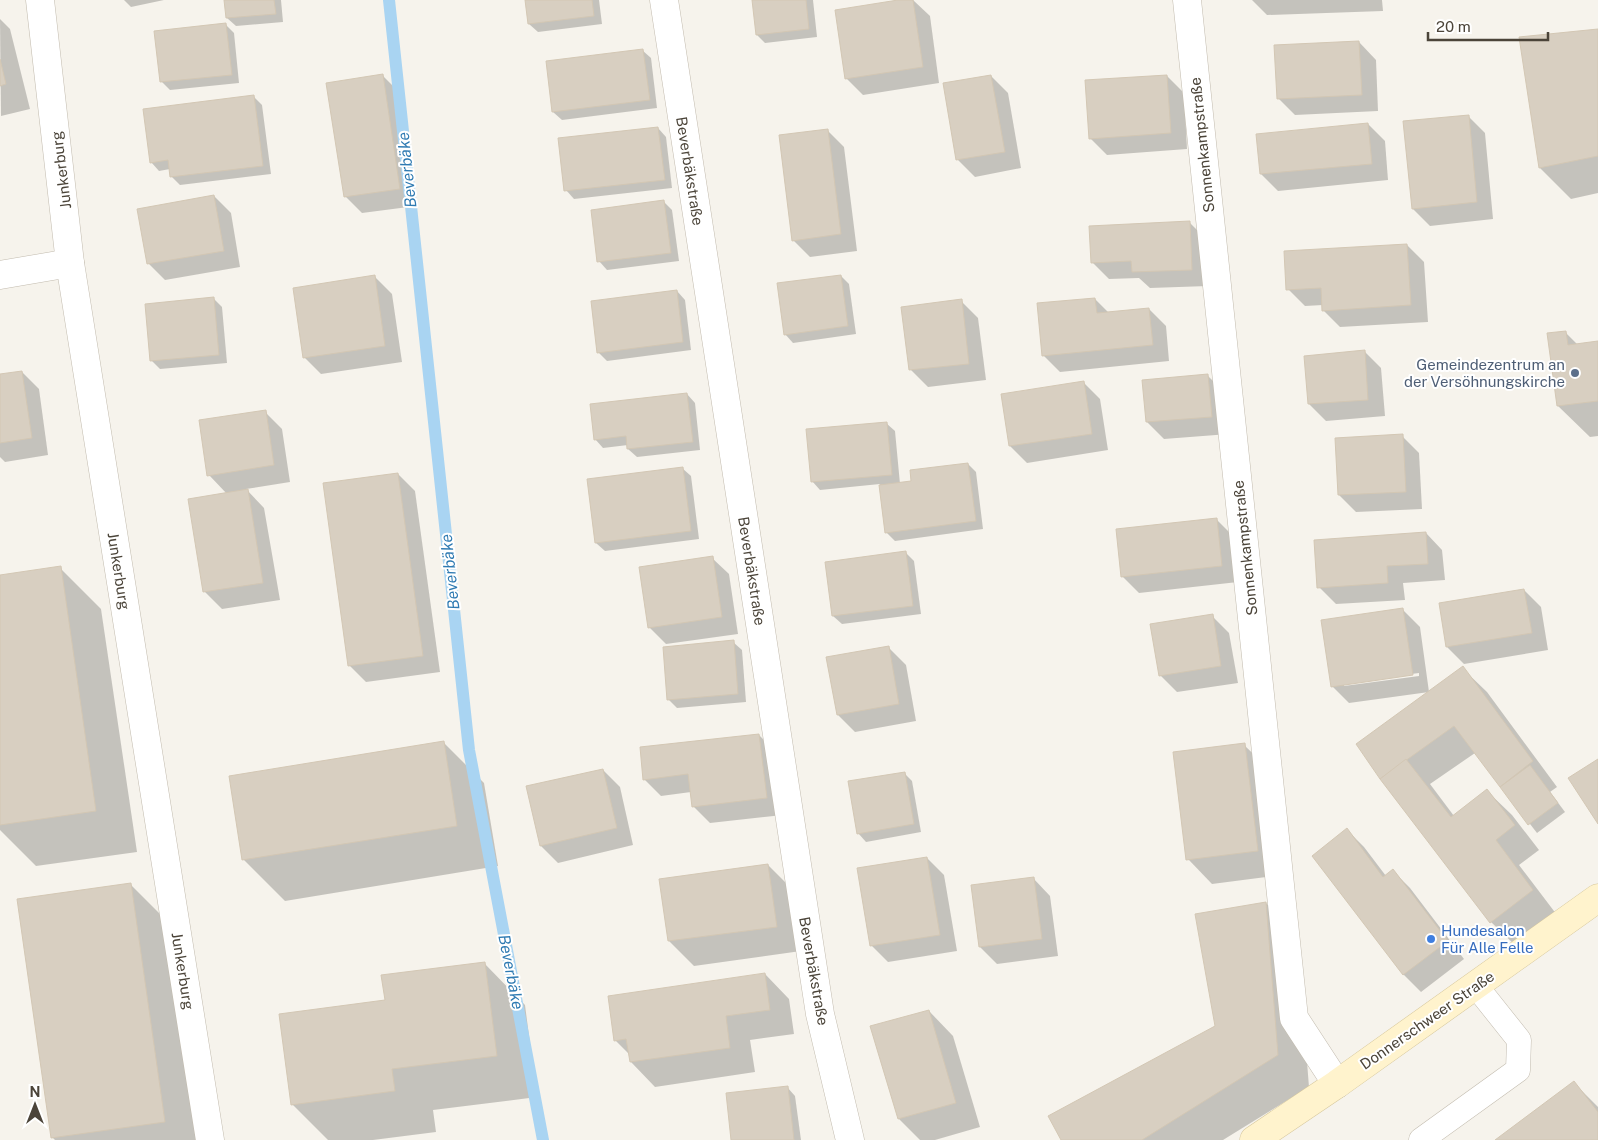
<svg xmlns="http://www.w3.org/2000/svg" width="1598" height="1140" viewBox="0 0 1598 1140" font-family="'Public Sans',sans-serif">
<rect width="100%" height="100%" fill="#f6f3ec"/>
<g fill="#0003" fill-rule="evenodd">
<polygon points="124,0 164,0 131,7"/>
<polygon points="226,0 281,0 283,22 236,26 227,18"/>
<polygon points="527,0 599,0 602,24 538,32 529,24"/>
<polygon points="753,0 813,0 817,37 765,43 757,35"/>
<polygon points="907,0 913,0 930,16 939,83 863,95 846,78"/>
<polygon points="1252,0 1382,0 1383,11 1267,15"/>
<polygon points="0,19 10,29 30,109 1,116"/>
<polygon points="225,24 234,33 239,83 170,90 161,81"/>
<polygon points="1598,30 1598,193 1571,199 1540,168"/>
<polygon points="1359,42 1376,60 1378,111 1295,115 1278,98"/>
<polygon points="642,50 651,58 657,108 562,120 553,112"/>
<polygon points="382,75 399,92 416,206 362,213 345,196"/>
<polygon points="991,76 1008,93 1021,168 975,177 958,160"/>
<polygon points="1167,76 1184,93 1187,149 1107,155 1090,138"/>
<polygon points="254,97 262,105 271,174 180,185 171,176 170,169 159,171 151,162"/>
<polygon points="1468,116 1485,133 1493,219 1430,226 1413,209"/>
<polygon points="1368,124 1385,141 1388,180 1278,191 1261,174"/>
<polygon points="658,128 666,137 672,188 574,199 566,190"/>
<polygon points="827,130 844,147 857,251 810,257 793,240"/>
<polygon points="214,196 231,213 240,267 165,280 148,263"/>
<polygon points="664,202 672,210 679,261 607,270 599,261"/>
<polygon points="1189,222 1206,239 1208,286 1150,288 1139,278 1109,279 1092,262"/>
<polygon points="1407,245 1424,262 1428,322 1340,327 1323,310 1323,305 1305,306 1288,289"/>
<polygon points="841,276 849,284 856,334 793,343 785,334"/>
<polygon points="375,277 392,294 402,362 321,374 304,357"/>
<polygon points="677,291 685,300 691,350 607,361 598,352"/>
<polygon points="214,299 222,307 227,363 160,369 151,360"/>
<polygon points="1095,299 1109,313 1149,309 1166,326 1169,361 1060,372 1043,355"/>
<polygon points="961,301 978,318 986,380 928,387 911,370"/>
<polygon points="1565,332 1578,345 1598,342 1598,436 1590,437 1558,406"/>
<polygon points="1364,351 1381,368 1385,416 1326,421 1309,404"/>
<polygon points="22,372 39,389 48,455 5,462 0,457 0,375"/>
<polygon points="1208,376 1225,393 1229,434 1164,439 1147,422"/>
<polygon points="1083,382 1100,399 1108,450 1027,463 1010,446 1002,395"/>
<polygon points="687,394 695,403 700,450 637,457 628,449 628,445 603,448 595,439"/>
<polygon points="265,412 282,429 290,482 246,489 264,508 280,600 222,609 205,592 227,494 209,475"/>
<polygon points="886,423 895,431 900,484 913,482 968,464 976,472 983,529 895,541 886,532 880,484 820,490 812,481"/>
<polygon points="1402,436 1419,453 1422,509 1356,512 1339,495"/>
<polygon points="682,468 691,476 699,539 605,551 596,543 588,480"/>
<polygon points="398,474 415,491 440,672 366,682 349,665"/>
<polygon points="1216,519 1233,536 1238,582 1139,593 1122,576"/>
<polygon points="1426,533 1442,550 1445,580 1403,583 1405,600 1336,604 1319,587"/>
<polygon points="906,553 914,561 921,614 842,624 833,616"/>
<polygon points="712,558 729,574 738,634 666,644 649,627"/>
<polygon points="60,568 101,609 137,852 36,866 0,830 0,576"/>
<polygon points="1524,590 1541,607 1548,650 1464,664 1447,647"/>
<path d="M1403,610L1420,627L1429,692L1462,668L1487,692L1557,787L1550,792L1565,812L1537,833L1475,753L1430,784L1454,816L1487,791L1512,815L1539,850L1519,865L1557,915L1516,946L1491,922L1357,744L1429,692L1349,703L1332,686ZM1419,673V676L1344,686V683Z"/>
<polygon points="1212,616 1229,633 1238,683 1177,692 1160,675"/>
<polygon points="733,642 742,650 746,702 677,708 668,699"/>
<polygon points="889,648 906,665 916,721 855,732 838,715"/>
<polygon points="759,735 776,752 783,815 710,823 693,806 691,792 661,796 644,779"/>
<polygon points="443,742 484,783 498,866 285,901 244,860 230,777"/>
<polygon points="1244,745 1269,769 1282,875 1212,884 1188,859"/>
<polygon points="603,770 620,787 633,845 558,863 541,846 528,787"/>
<polygon points="904,773 912,781 921,832 866,842 858,833"/>
<polygon points="1347,830 1364,847 1386,876 1393,871 1410,888 1464,959 1421,992 1404,975 1314,856"/>
<polygon points="927,858 944,875 957,951 888,962 871,945"/>
<polygon points="768,865 793,890 801,951 694,966 669,941"/>
<polygon points="1033,878 1050,896 1058,956 997,964 980,947"/>
<polygon points="130,884 171,925 202,1140 55,1140 52,1137"/>
<polygon points="1266,903 1297,935 1309,1087 1223,1140 1062,1140 1216,1026"/>
<polygon points="484,963 525,1005 537,1097 433,1110 436,1132 373,1140 328,1140 292,1104 386,1001"/>
<polygon points="765,974 789,999 794,1034 750,1040 755,1072 655,1087 631,1062 630,1055 615,1040"/>
<polygon points="929,1011 953,1036 980,1127 935,1140 920,1140 899,1119"/>
<polygon points="1574,1083 1598,1107 1598,1140 1497,1140"/>
<polygon points="787,1087 795,1096 801,1140 733,1140"/>
</g>
<g fill="none" stroke-linecap="round" stroke-linejoin="round">
<polyline stroke="#a9d4f2" stroke-width="12" points="389,0 469,750 543,1140"/>
</g>
<g fill="#d8cfc1" stroke="#d3c7b4">
<polygon points="224,0 274,0 276,14 226,18"/>
<polygon points="525,0 592,0 594,16 528,24"/>
<polygon points="752,0 806,0 809,29 756,35"/>
<polygon points="898,0 913,0 923,67 845,79 835,10"/>
<polygon points="226,23 232,75 160,82 154,31"/>
<polygon points="1598,29 1598,156 1539,168 1519,37"/>
<polygon points="1359,41 1362,95 1277,99 1274,45"/>
<polygon points="643,49 650,100 552,112 546,61"/>
<polygon points="0,59 6,84 0,86"/>
<polygon points="383,74 400,189 344,197 326,83"/>
<polygon points="991,75 1005,152 956,160 943,83"/>
<polygon points="1167,75 1171,133 1089,139 1085,80"/>
<polygon points="254,95 263,166 170,177 168,160 150,163 143,109"/>
<polygon points="1469,115 1477,202 1412,209 1403,121"/>
<polygon points="1368,123 1372,164 1260,174 1256,134"/>
<polygon points="658,127 665,180 564,191 558,138"/>
<polygon points="828,129 841,234 792,241 779,135"/>
<polygon points="214,195 224,251 147,264 137,209"/>
<polygon points="664,200 671,253 597,262 591,210"/>
<polygon points="1190,221 1192,270 1132,272 1131,261 1091,263 1089,226"/>
<polygon points="1407,244 1411,305 1322,311 1321,288 1286,290 1284,251"/>
<polygon points="375,275 385,346 303,358 293,288"/>
<polygon points="841,275 848,326 784,335 777,283"/>
<polygon points="677,290 683,342 597,353 591,301"/>
<polygon points="214,297 219,355 150,361 145,304"/>
<polygon points="1095,298 1097,313 1149,308 1153,345 1042,356 1037,303"/>
<polygon points="962,299 969,364 909,370 901,307"/>
<polygon points="1566,331 1568,345 1598,341 1598,401 1557,406 1547,333"/>
<polygon points="1365,350 1368,400 1308,404 1304,356"/>
<polygon points="22,371 32,438 0,443 0,374"/>
<polygon points="1208,374 1212,417 1146,422 1142,380"/>
<polygon points="1084,381 1092,434 1009,446 1001,394"/>
<polygon points="687,393 693,442 627,449 626,436 594,440 590,404"/>
<polygon points="266,410 274,465 207,476 199,420"/>
<polygon points="887,422 892,475 811,482 806,429"/>
<polygon points="1403,434 1406,492 1338,495 1335,438"/>
<polygon points="968,463 976,521 885,533 879,485 911,481 910,470"/>
<polygon points="683,467 691,531 595,543 587,479"/>
<polygon points="398,473 423,656 348,666 323,483"/>
<polygon points="248,489 263,583 203,592 188,499"/>
<polygon points="1217,518 1222,566 1121,577 1116,529"/>
<polygon points="1426,532 1428,564 1387,566 1388,583 1317,588 1314,540"/>
<polygon points="906,551 913,606 832,616 825,562"/>
<polygon points="713,556 722,617 648,628 639,567"/>
<polygon points="61,566 96,811 0,825 0,575"/>
<polygon points="1524,589 1532,633 1446,647 1439,603"/>
<polygon points="1403,608 1413,675 1331,687 1321,620"/>
<polygon points="1213,614 1221,666 1159,676 1150,624"/>
<polygon points="734,640 738,694 667,700 663,647"/>
<polygon points="889,646 899,704 837,715 826,657"/>
<polygon points="1463,666 1533,761 1500,787 1454,726 1380,779 1356,744"/>
<polygon points="759,734 767,798 692,807 688,774 643,780 640,747"/>
<polygon points="444,741 457,826 242,860 229,776"/>
<polygon points="1245,743 1258,851 1186,860 1173,752"/>
<polygon points="1406,759 1451,817 1487,789 1515,825 1496,840 1533,890 1490,923 1380,779"/>
<polygon points="1598,759 1598,824 1568,778"/>
<polygon points="1530,765 1558,803 1528,825 1500,787"/>
<polygon points="603,769 617,828 540,846 526,786"/>
<polygon points="905,772 914,824 857,834 848,781"/>
<polygon points="1347,828 1383,877 1393,869 1448,941 1403,975 1312,856"/>
<polygon points="927,857 940,935 870,946 857,868"/>
<polygon points="768,864 777,927 668,941 659,879"/>
<polygon points="1034,877 1042,939 979,947 971,885"/>
<polygon points="131,883 165,1122 51,1138 17,899"/>
<polygon points="1266,902 1278,1055 1142,1140 1061,1140 1048,1116 1215,1026 1195,914"/>
<polygon points="485,962 497,1056 392,1069 395,1091 291,1105 279,1014 385,1000 381,975"/>
<polygon points="765,973 770,1010 726,1016 730,1048 630,1062 626,1039 614,1041 608,996"/>
<polygon points="929,1010 956,1103 898,1119 870,1026"/>
<polygon points="1574,1081 1598,1112 1598,1140 1495,1140"/>
<polygon points="788,1086 794,1140 731,1140 726,1093"/>
</g>
<g fill="none" stroke-linecap="round" stroke-linejoin="round">
<defs>
<polyline id="lane" points="1421,1140 1518,1070 1519,1040 1476,986"/>
<g id="street">
<polyline points="40,0 70,263 210,1140"/>
<polyline points="664,0 820,1014 850,1140"/>
<polyline points="1187,0 1294,1018 1337,1084"/>
<polyline points="0,275 70,263"/>
</g>
<polyline id="secondary" points="1254,1140 1337,1084 1598,898"/>
</defs>
<use href="#lane" stroke="#c2bbae" stroke-width="25"/>
<use href="#street" stroke="#c2bbae" stroke-width="29"/>
<use href="#secondary" stroke="#d6c79b" stroke-width="29"/>
<use href="#lane" stroke="#fff" stroke-width="24"/>
<use href="#street" stroke="#fff" stroke-width="28"/>
<use href="#secondary" stroke="#fff3cd" stroke-width="28"/>
</g>
<circle fill="#5c6f8a" stroke="#fff" stroke-width="2" cx="1575" cy="373" r="5"/>
<circle fill="#3f7fe0" stroke="#fff" stroke-width="2" cx="1431" cy="939" r="5"/>
<g text-anchor="middle" dominant-baseline="central" stroke-width="4" stroke-linejoin="round" paint-order="stroke">
<g font-size="15" fill="#4b4439" stroke="#fff">
<text transform="translate(1202 145) rotate(-96)">Sonnenkampstraße</text>
<text transform="translate(61 170) rotate(-97)">Junkerburg</text>
<text transform="translate(690 171) rotate(81)">Beverbäkstraße</text>
<text transform="translate(1245 548) rotate(-96)">Sonnenkampstraße</text>
<text transform="translate(119 571) rotate(81)">Junkerburg</text>
<text transform="translate(752 571) rotate(81)">Beverbäkstraße</text>
<text transform="translate(183 971) rotate(81)">Junkerburg</text>
<text transform="translate(814 971) rotate(80)">Beverbäkstraße</text>
<text transform="translate(1427 1020) rotate(-35)">Donnerschweer Straße</text>
</g>
<g font-size="15" fill="#4e5e75" stroke="#fff" text-anchor="end">
<text x="1565" y="364">Gemeindezentrum an<tspan x="1565" dy="17">der Versöhnungskirche</tspan></text>
</g>
<g font-size="15" fill="#366cbe" stroke="#fff" text-anchor="start">
<text x="1441" y="930">Hundesalon<tspan x="1441" dy="17">Für Alle Felle</tspan></text>
</g>
<g font-size="16" font-style="italic" fill="#2e7ab2" stroke="#fff">
<text transform="translate(407 170) rotate(-96)">Beverbäke</text>
<text transform="translate(450 572) rotate(-96)">Beverbäke</text>
<text transform="translate(511 972) rotate(79)">Beverbäke</text>
</g>
</g>
<g transform="translate(35 1105)" stroke="#ffffff" stroke-width="4" paint-order="stroke">
<path d="M0-4L9 19L0 12L-9 19Z" fill="#4b4439"/>
<text y="-8" font-size="14" font-weight="bold" text-anchor="middle" fill="#4b4439">N</text>
</g>
<path d="M1428 32v8h120v-8" fill="none" stroke="#4b4439" stroke-width="2.5"/>
<text x="1436" y="32" font-size="15" fill="#4b4439" stroke="#ffffff" stroke-width="4" paint-order="stroke">20 m</text>
</svg>
